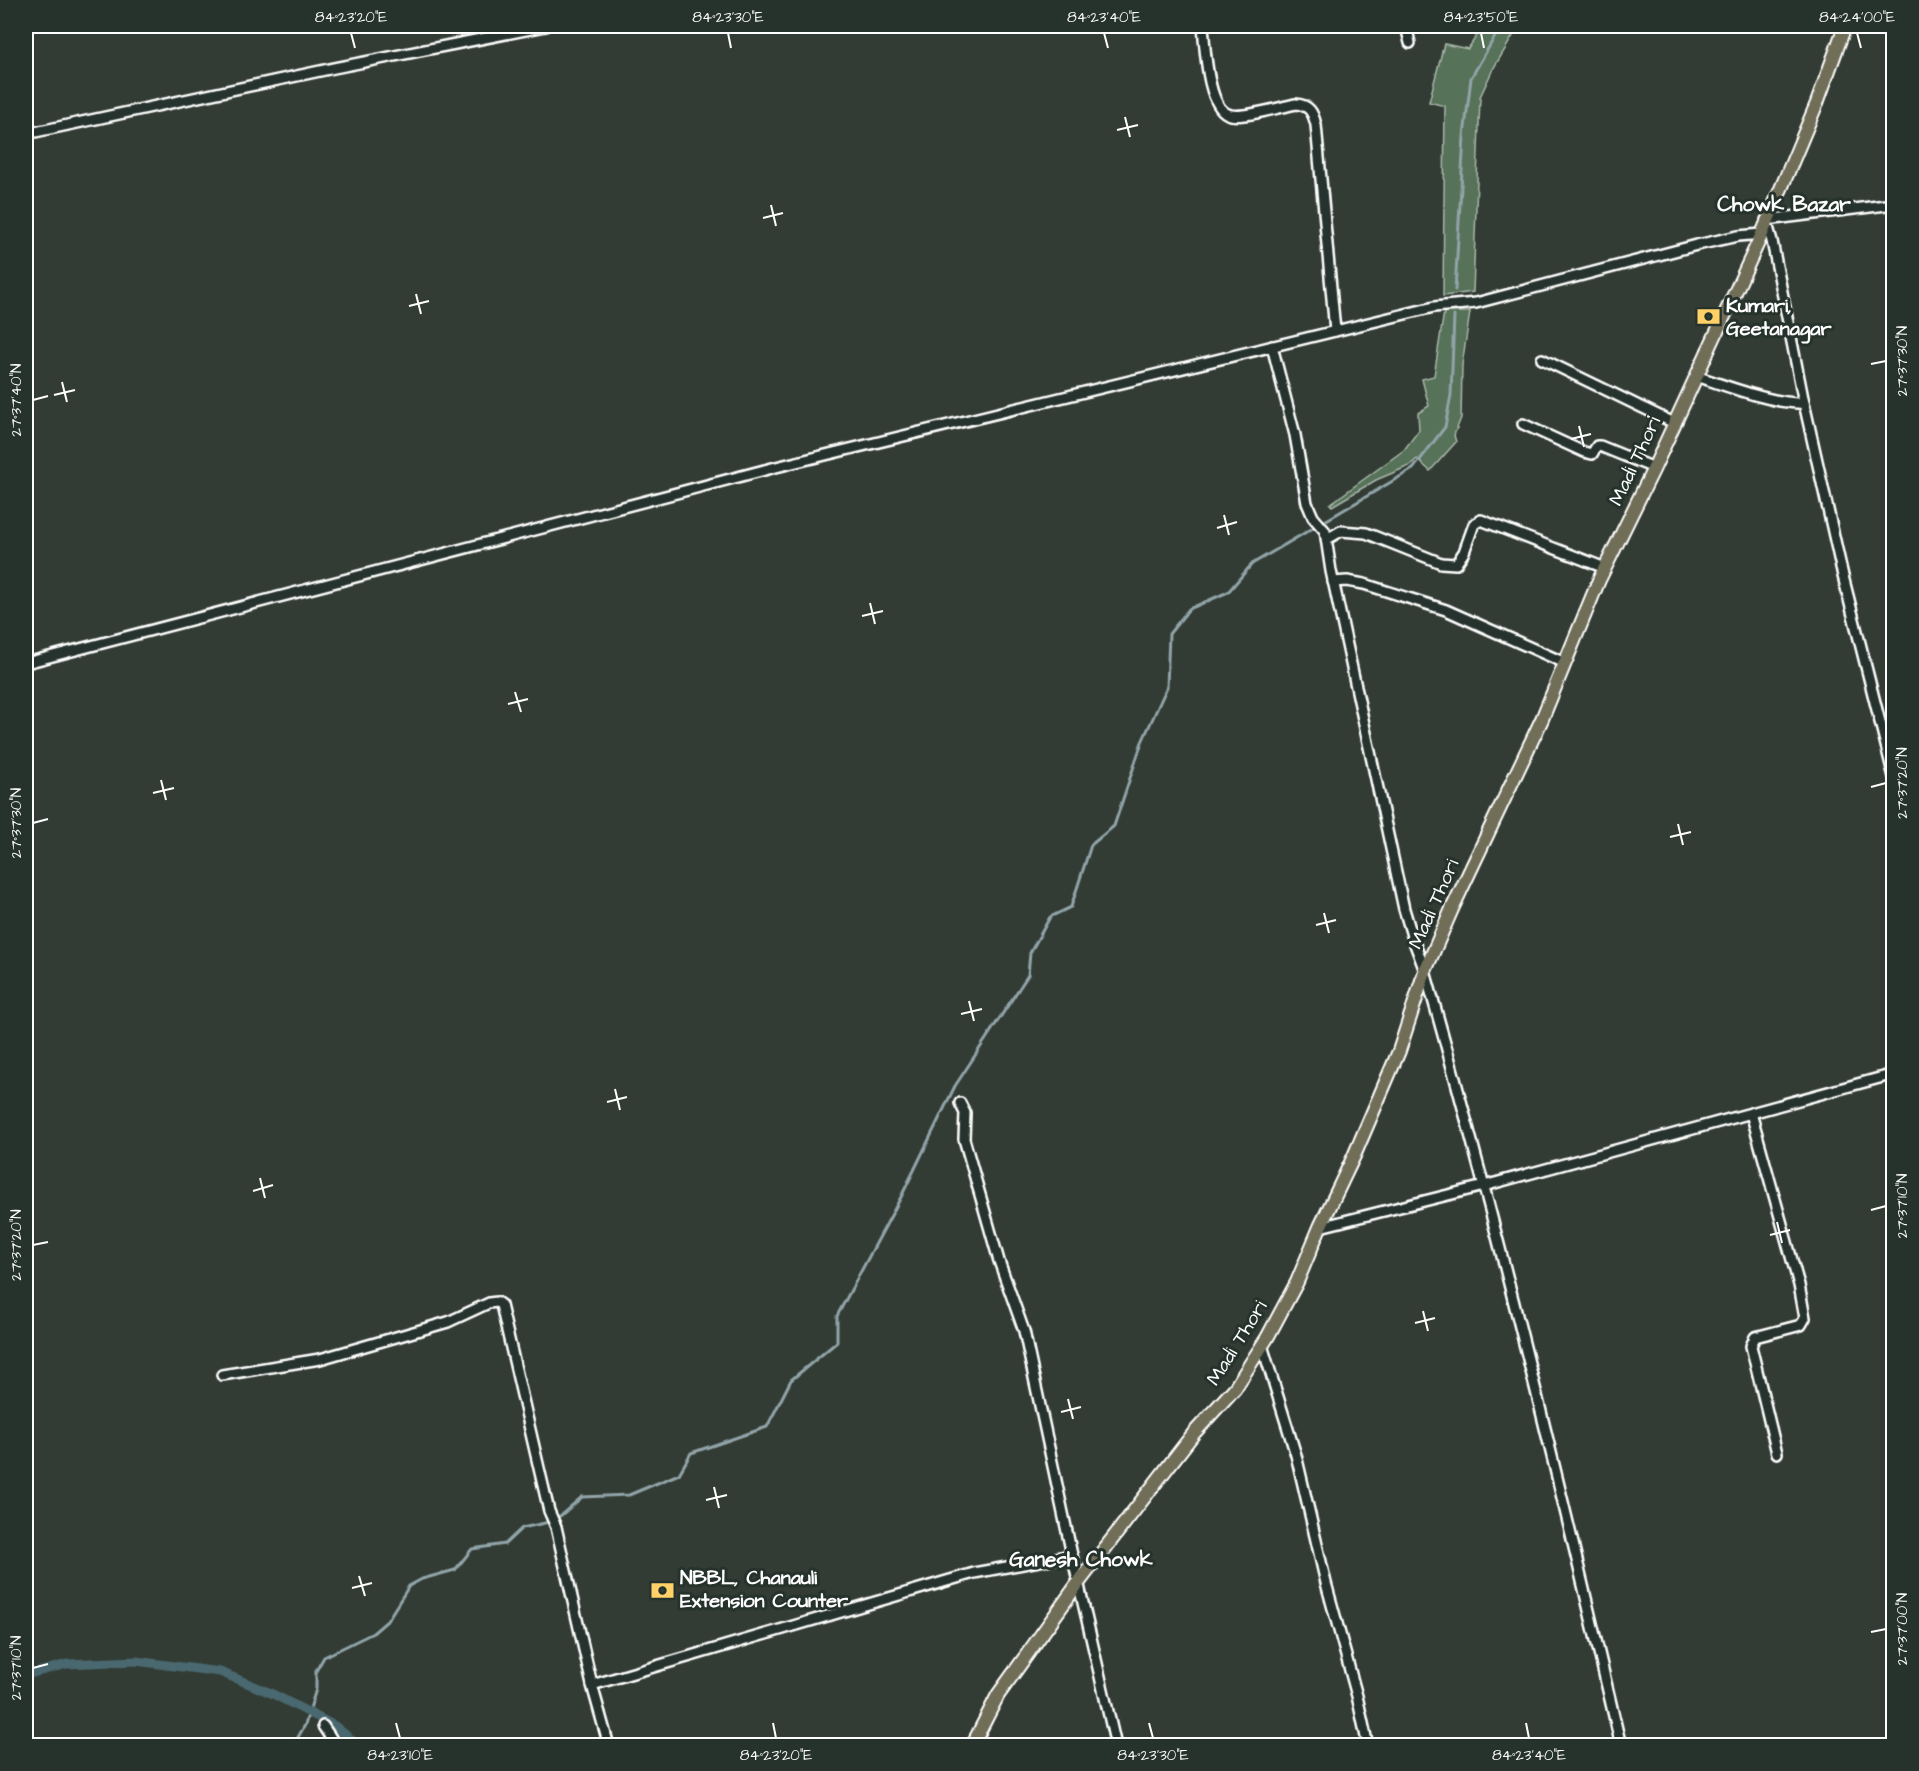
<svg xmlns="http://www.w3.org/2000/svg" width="1919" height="1771" viewBox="0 0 1919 1771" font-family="'Architects Daughter',sans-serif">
<rect width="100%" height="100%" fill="#333c34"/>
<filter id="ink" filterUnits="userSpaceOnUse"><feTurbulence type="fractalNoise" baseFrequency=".0167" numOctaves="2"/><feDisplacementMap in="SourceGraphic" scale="12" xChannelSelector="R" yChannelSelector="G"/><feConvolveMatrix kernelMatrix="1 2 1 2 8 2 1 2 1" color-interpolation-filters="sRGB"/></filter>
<g filter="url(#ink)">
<g fill="#567259" stroke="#aab8ac" stroke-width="1.5">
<polygon points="1483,26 1519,26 1493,69 1480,97 1473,292 1443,296 1445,106 1429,102 1444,44 1468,49"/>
<polygon points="1444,312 1470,312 1462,365 1461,418 1454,435 1456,442 1430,471 1417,459 1409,466 1376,480 1332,506 1330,504 1404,450 1419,430 1418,413 1429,406 1422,379 1434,376"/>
</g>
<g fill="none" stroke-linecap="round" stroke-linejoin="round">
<g stroke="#91a4a9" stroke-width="3">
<polyline points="462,26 462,28"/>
<polyline points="1455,290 1464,136 1471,78 1501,26"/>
<polyline points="293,1746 305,1725 316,1689 316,1671 324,1657 373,1633 387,1621 409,1586 422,1579 455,1570 472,1549 505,1544 522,1528 545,1523 560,1516 582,1497 629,1495 679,1474 691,1453 767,1427 791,1380 837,1342 837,1316 901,1197 955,1086 1028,975 1030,953 1050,917 1071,907 1091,845 1114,826 1142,742 1167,687 1169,634 1189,609 1228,592 1252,564 1413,469 1445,427 1451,395 1454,316"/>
</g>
<polyline stroke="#48686f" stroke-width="9" points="26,1675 67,1664 136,1661 220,1672 271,1693 335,1726 359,1746"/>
<defs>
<g id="minor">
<path d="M1203,26C1205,45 1207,111 1231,115C1245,118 1280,107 1296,104C1309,105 1313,112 1316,125L1335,331"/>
<polyline points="1406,26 1410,43"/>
<polyline points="26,134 334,68 546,26"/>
<polyline points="1894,204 1766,220 1772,241 1804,403 1843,576 1894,777"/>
<path d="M1272,346L1295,435L1307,503L1313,517L1325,531L1331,571L1404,909L1413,939L1425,971C1498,1227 1560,1486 1621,1746"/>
<polyline points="1542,359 1674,423"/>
<path d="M1696,376C1724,385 1776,405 1804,403"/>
<polyline points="1523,424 1584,452 1592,454 1597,446 1600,446 1654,468"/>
<polyline points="1327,539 1341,531 1366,533 1441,563 1456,564 1464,552 1474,524 1481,520 1605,568"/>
<polyline points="1333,582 1347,581 1364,584 1446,610 1565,663"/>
<polyline points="26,663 776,467 1434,307 1476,303 1697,245 1738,236 1762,234"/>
<polyline points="960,1103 965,1113 964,1139 999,1261 1024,1331 1072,1555 1116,1746"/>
<polyline points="1751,1113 1799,1285 1805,1318 1801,1325 1755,1337 1751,1346 1777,1453"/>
<polyline points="1320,1227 1484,1186 1894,1074"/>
<polyline points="1262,1345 1296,1455 1326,1583 1357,1696 1368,1746"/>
<polyline points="222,1375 320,1359 448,1322 489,1303 497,1302 501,1305 549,1511 556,1527 592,1685 609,1746"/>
<polyline points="592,1685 974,1573 1072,1555"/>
<polyline points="323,1726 333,1741 339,1746"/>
</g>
<polyline id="major" points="972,1746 998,1695 1079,1582 1194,1433 1235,1388 1267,1338 1297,1282 1320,1227 1354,1156 1399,1051 1425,971 1452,909 1542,719 1599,580 1654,468 1762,234 1817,103 1845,26"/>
</defs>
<use href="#minor" stroke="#fff" stroke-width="14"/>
<use href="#major" stroke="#fff" stroke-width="16"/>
<use href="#minor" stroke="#26332d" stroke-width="9"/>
<use href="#major" stroke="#716e59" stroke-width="12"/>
</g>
</g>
<path fill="none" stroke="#fff" stroke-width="2" d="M351,33L355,48M728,33L731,48M1104,33L1108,48M1481,33L1484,48M1857,33L1861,48M1125,117L1130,137M1117,130L1138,125M771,205L776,226M763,218L783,213M416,294L421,314M409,306L429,301M1871,364L1886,361M62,382L67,402M54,395L75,390M33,400L48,396M1579,426L1584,447M1571,439L1591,434M1224,515L1229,535M1217,528L1237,522M870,603L875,624M862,616L883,611M515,692L521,712M508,704L528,699M161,780L166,800M1871,787L1886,783M153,793L174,788M33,823L48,819M1678,824L1683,845M1670,837L1691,832M1324,913L1329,933M1316,925L1336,920M969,1001L974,1021M961,1014L982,1009M615,1089L620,1110M607,1102L627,1097M260,1178L265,1198M253,1191L273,1185M1871,1210L1886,1206M1777,1222L1782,1243M1770,1235L1790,1230M33,1245L48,1242M1423,1311L1428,1331M1415,1323L1435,1318M1068,1399L1073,1419M1061,1412L1081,1407M714,1487L719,1508M706,1500L727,1495M359,1576L365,1596M352,1588L372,1583M1871,1632L1886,1629M33,1668L48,1664M396,1723L400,1738M773,1723L776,1738M1149,1723L1153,1738M1526,1723L1529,1738"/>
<defs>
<symbol id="bank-bare" viewBox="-9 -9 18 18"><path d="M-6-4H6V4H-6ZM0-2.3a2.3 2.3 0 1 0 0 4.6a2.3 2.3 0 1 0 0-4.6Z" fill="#ffd166" stroke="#26332d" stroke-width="2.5" paint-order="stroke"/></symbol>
</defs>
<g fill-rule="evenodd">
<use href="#bank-bare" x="1692" y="300" width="33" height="33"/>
<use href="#bank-bare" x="646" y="1574" width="33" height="33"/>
</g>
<g text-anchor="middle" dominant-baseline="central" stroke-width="6" stroke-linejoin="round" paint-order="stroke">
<g font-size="20" font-weight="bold" fill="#fff" stroke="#26332d" text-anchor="start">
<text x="1726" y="306">Kumari,<tspan x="1726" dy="23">Geetanagar</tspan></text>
<text x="680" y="1578">NBBL, Chanauli<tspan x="680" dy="23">Extension Counter</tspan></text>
</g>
<g font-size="20" fill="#fff" stroke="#26332d">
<text transform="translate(1635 461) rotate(-65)">Madi Thori</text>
<text transform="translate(1434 904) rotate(-66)">Madi Thori</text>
<text transform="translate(1237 1343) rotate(-58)">Madi Thori</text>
</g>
<g font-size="21" font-weight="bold" fill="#fff" stroke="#26332d">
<text x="1784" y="204">Chowk Bazar</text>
<text x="1081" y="1559">Ganesh Chowk</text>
</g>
</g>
<rect width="1919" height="1771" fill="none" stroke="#26332d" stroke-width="66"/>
<rect x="33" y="33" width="1853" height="1705" fill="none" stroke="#fff" stroke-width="2"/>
<g font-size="15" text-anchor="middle" fill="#fff">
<text x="351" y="22">84°23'20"E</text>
<text x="728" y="22">84°23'30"E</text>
<text x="1104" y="22">84°23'40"E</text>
<text x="1481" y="22">84°23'50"E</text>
<text x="1857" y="22">84°24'00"E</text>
<text transform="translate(1902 361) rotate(-90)" y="5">27°37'30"N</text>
<text transform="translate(16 400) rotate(-90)" y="5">27°37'40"N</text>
<text transform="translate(1902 783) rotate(-90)" y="5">27°37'20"N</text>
<text transform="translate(16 823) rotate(-90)" y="5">27°37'30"N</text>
<text transform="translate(1902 1206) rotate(-90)" y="5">27°37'10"N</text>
<text transform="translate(16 1245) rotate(-90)" y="5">27°37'20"N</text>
<text transform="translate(1902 1629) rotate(-90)" y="5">27°37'00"N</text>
<text transform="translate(16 1668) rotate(-90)" y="5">27°37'10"N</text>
<text x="400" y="1760">84°23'10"E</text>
<text x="776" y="1760">84°23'20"E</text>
<text x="1153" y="1760">84°23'30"E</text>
<text x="1529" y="1760">84°23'40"E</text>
</g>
</svg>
